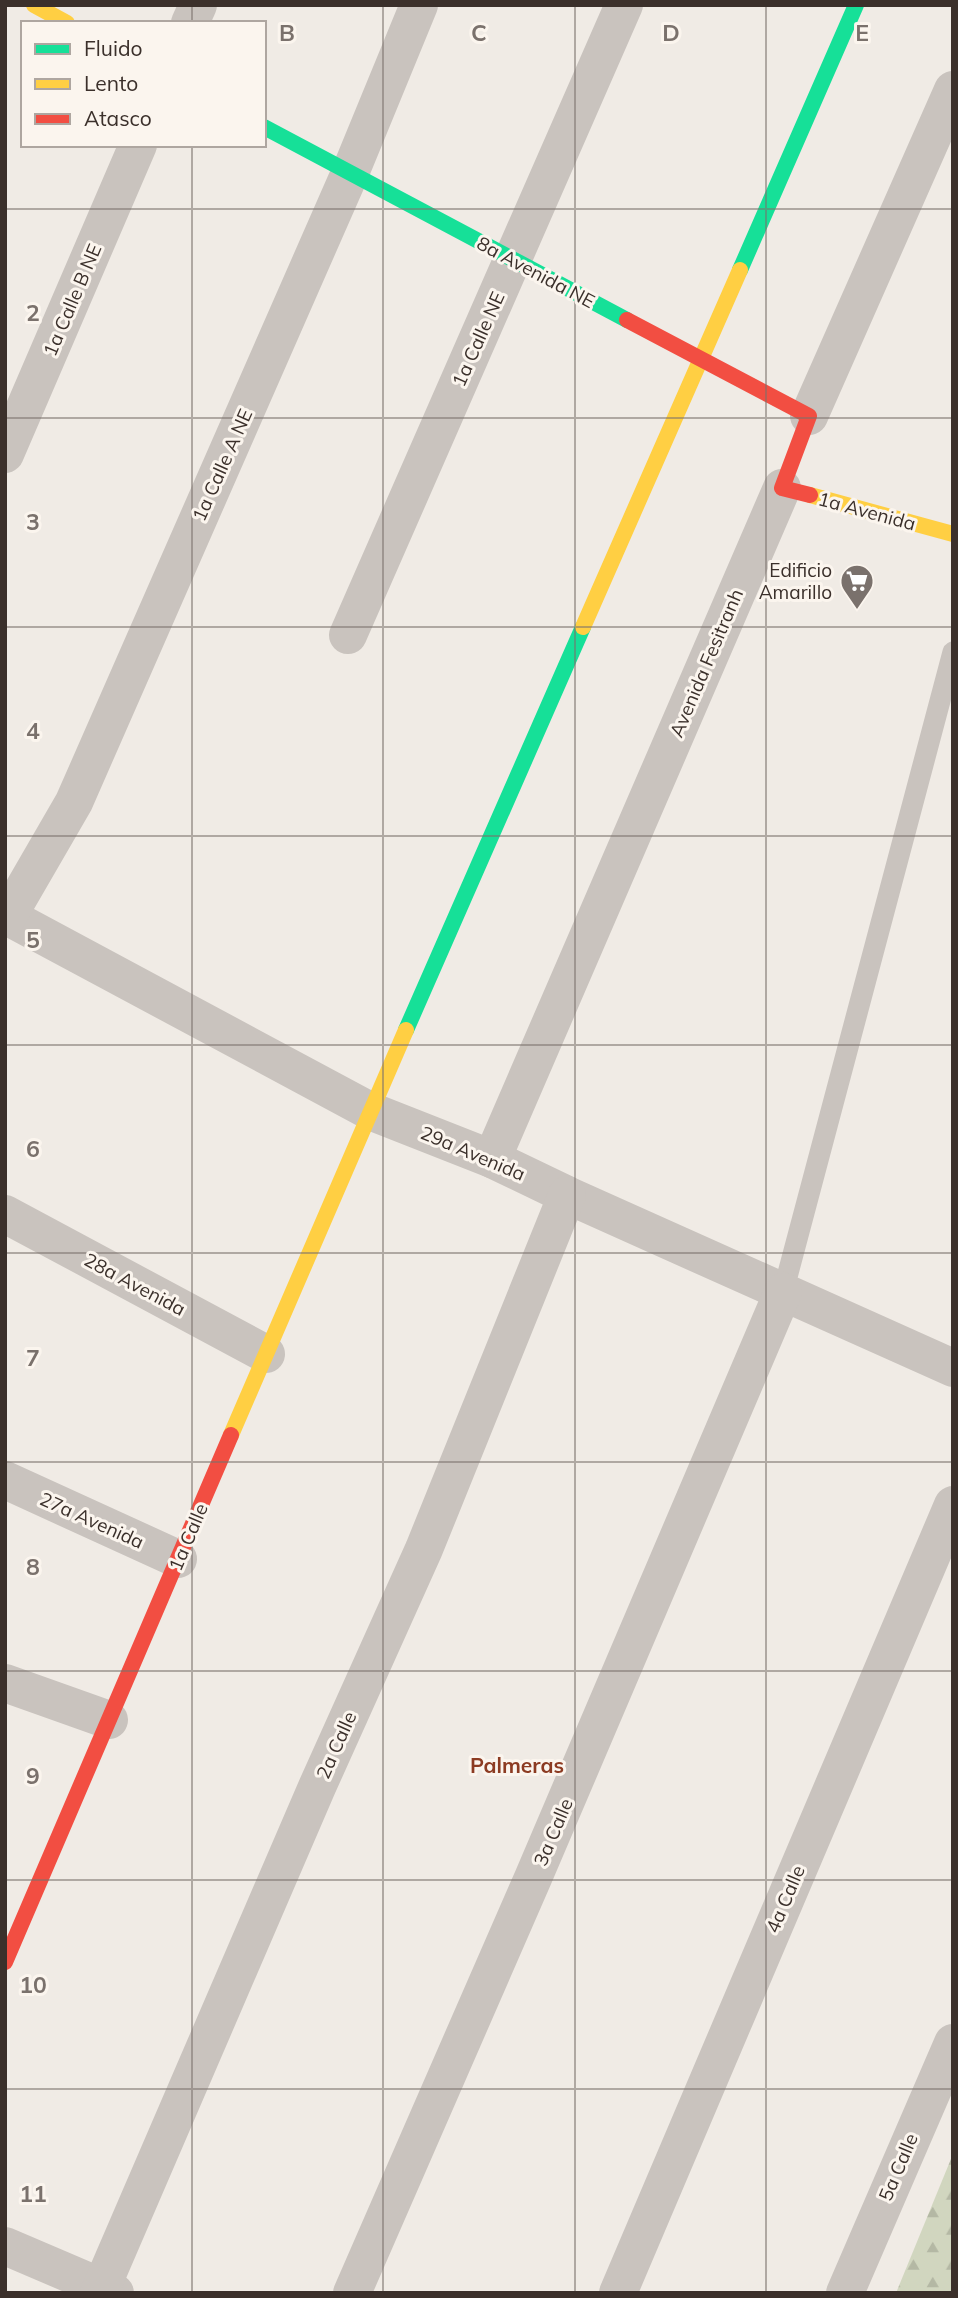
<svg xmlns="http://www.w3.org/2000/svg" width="958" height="2298" viewBox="0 0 958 2298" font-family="Mulish,sans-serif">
<defs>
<pattern id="forest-firs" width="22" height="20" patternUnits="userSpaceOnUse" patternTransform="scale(1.75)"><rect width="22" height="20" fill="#d1d6bf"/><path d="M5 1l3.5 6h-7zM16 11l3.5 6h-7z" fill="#b4b8a4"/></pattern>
</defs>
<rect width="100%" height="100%" fill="#f0ebe5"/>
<polygon fill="url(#forest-firs)" points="953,2154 953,2293 896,2293"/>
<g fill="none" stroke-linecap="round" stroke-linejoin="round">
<polyline stroke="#c9c3be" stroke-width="21" points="783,1292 953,652"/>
<g stroke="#c9c3be" stroke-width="38">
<polyline points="190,23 198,5"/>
<polyline points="809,416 953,90"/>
<polyline points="5,454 138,145"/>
<polyline points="348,635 624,5"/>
<polyline points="5,915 370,1111 492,1159 567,1195 953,1368"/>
<polyline points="8,916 74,802 350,173 419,5"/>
<polyline points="492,1159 782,488"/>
<polyline points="5,1214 266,1354"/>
<polyline points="5,1480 178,1559"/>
<polyline points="5,1683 109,1720"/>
<polyline points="5,2246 115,2293"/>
<polyline points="99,2293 317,1787 424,1549 567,1195"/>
<polyline points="352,2293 533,1878 783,1292"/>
<polyline points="618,2293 953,1505"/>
<polyline points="845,2293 953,2043"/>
</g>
<g stroke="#16e098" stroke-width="16">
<polyline points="264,127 627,320"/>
<polyline points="740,270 856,5"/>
<polyline points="406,1030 583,627"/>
</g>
<g stroke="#ffcf43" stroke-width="16">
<polyline points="34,5 67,23"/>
<polyline points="810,495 953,534"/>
<polyline points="583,627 740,270"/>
<polyline points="231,1435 406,1030"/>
</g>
<g stroke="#f24e42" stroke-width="16">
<polyline points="627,320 809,416 782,488 810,495"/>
<polyline points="5,1962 231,1435"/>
</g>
</g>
<path fill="none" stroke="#7a716c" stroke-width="2" stroke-opacity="0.55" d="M192,5V23M383,5V2293M575,5V2293M766,5V2293M192,145V2293M5,209H953M5,418H953M5,627H953M5,836H953M5,1045H953M5,1253H953M5,1462H953M5,1671H953M5,1880H953M5,2089H953"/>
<defs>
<symbol id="supermarket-pin" viewBox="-11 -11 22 30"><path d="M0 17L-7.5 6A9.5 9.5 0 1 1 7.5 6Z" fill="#7a716c" stroke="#fbf5ee"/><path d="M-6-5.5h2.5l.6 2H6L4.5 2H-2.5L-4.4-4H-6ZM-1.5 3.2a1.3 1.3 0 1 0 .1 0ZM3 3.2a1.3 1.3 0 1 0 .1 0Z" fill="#fff"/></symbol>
</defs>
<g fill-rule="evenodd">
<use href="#supermarket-pin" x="838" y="562" width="38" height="52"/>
</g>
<g text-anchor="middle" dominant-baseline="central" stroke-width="6" stroke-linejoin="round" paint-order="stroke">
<g font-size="19" fill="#3b302b" stroke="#fbf5ee">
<text transform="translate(536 272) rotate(28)">8a Avenida NE</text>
<text transform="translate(72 300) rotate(-67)">1a Calle B NE</text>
<text transform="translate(478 339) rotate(-66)">1a Calle NE</text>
<text transform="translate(222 465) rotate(-66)">1a Calle A NE</text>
<text transform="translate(867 511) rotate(15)">1a Avenida</text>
<text transform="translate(706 663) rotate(-67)">Avenida Fesitranh</text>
<text transform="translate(473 1153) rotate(23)">29a Avenida</text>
<text transform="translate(135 1284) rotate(28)">28a Avenida</text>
<text transform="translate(92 1520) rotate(24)">27a Avenida</text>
<text transform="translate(188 1537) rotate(-67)">1a Calle</text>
<text transform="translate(336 1745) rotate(-66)">2a Calle</text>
<text transform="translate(553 1832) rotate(-67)">3a Calle</text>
<text transform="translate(785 1899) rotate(-67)">4a Calle</text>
<text transform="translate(898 2167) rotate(-67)">5a Calle</text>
</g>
<g font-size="19" fill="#3b302b" stroke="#fbf5ee" text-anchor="end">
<text x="832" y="570">Edificio<tspan x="832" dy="22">Amarillo</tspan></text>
</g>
<g font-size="21" font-weight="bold" fill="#8c3b22" stroke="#fbf5ee">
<text x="517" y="1765">Palmeras</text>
</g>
</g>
<g font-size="23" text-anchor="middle" font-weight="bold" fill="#7a716c" stroke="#fbf5ee" stroke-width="6" stroke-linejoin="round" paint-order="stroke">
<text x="287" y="41">B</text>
<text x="479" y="41">C</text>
<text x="671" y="41">D</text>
<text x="862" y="41">E</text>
<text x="33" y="321">2</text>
<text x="33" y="530">3</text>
<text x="33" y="739">4</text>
<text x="33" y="948">5</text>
<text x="33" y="1157">6</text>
<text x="33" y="1366">7</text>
<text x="33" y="1575">8</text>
<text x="33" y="1784">9</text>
<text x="33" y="1993">10</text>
<text x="33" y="2202">11</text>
</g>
<rect width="958" height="2298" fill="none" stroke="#3b302b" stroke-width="14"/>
<rect x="21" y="21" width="245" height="126" fill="#fbf5ee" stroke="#aea6a0" stroke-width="2"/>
<rect x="35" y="44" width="35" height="10" fill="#16e098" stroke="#aea6a0" stroke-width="2"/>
<text x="84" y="56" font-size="21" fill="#3b302b">Fluido</text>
<rect x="35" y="79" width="35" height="10" fill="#ffcf43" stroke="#aea6a0" stroke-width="2"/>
<text x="84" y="91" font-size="21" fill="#3b302b">Lento</text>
<rect x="35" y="114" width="35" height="10" fill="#f24e42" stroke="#aea6a0" stroke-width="2"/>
<text x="84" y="126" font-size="21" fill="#3b302b">Atasco</text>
</svg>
